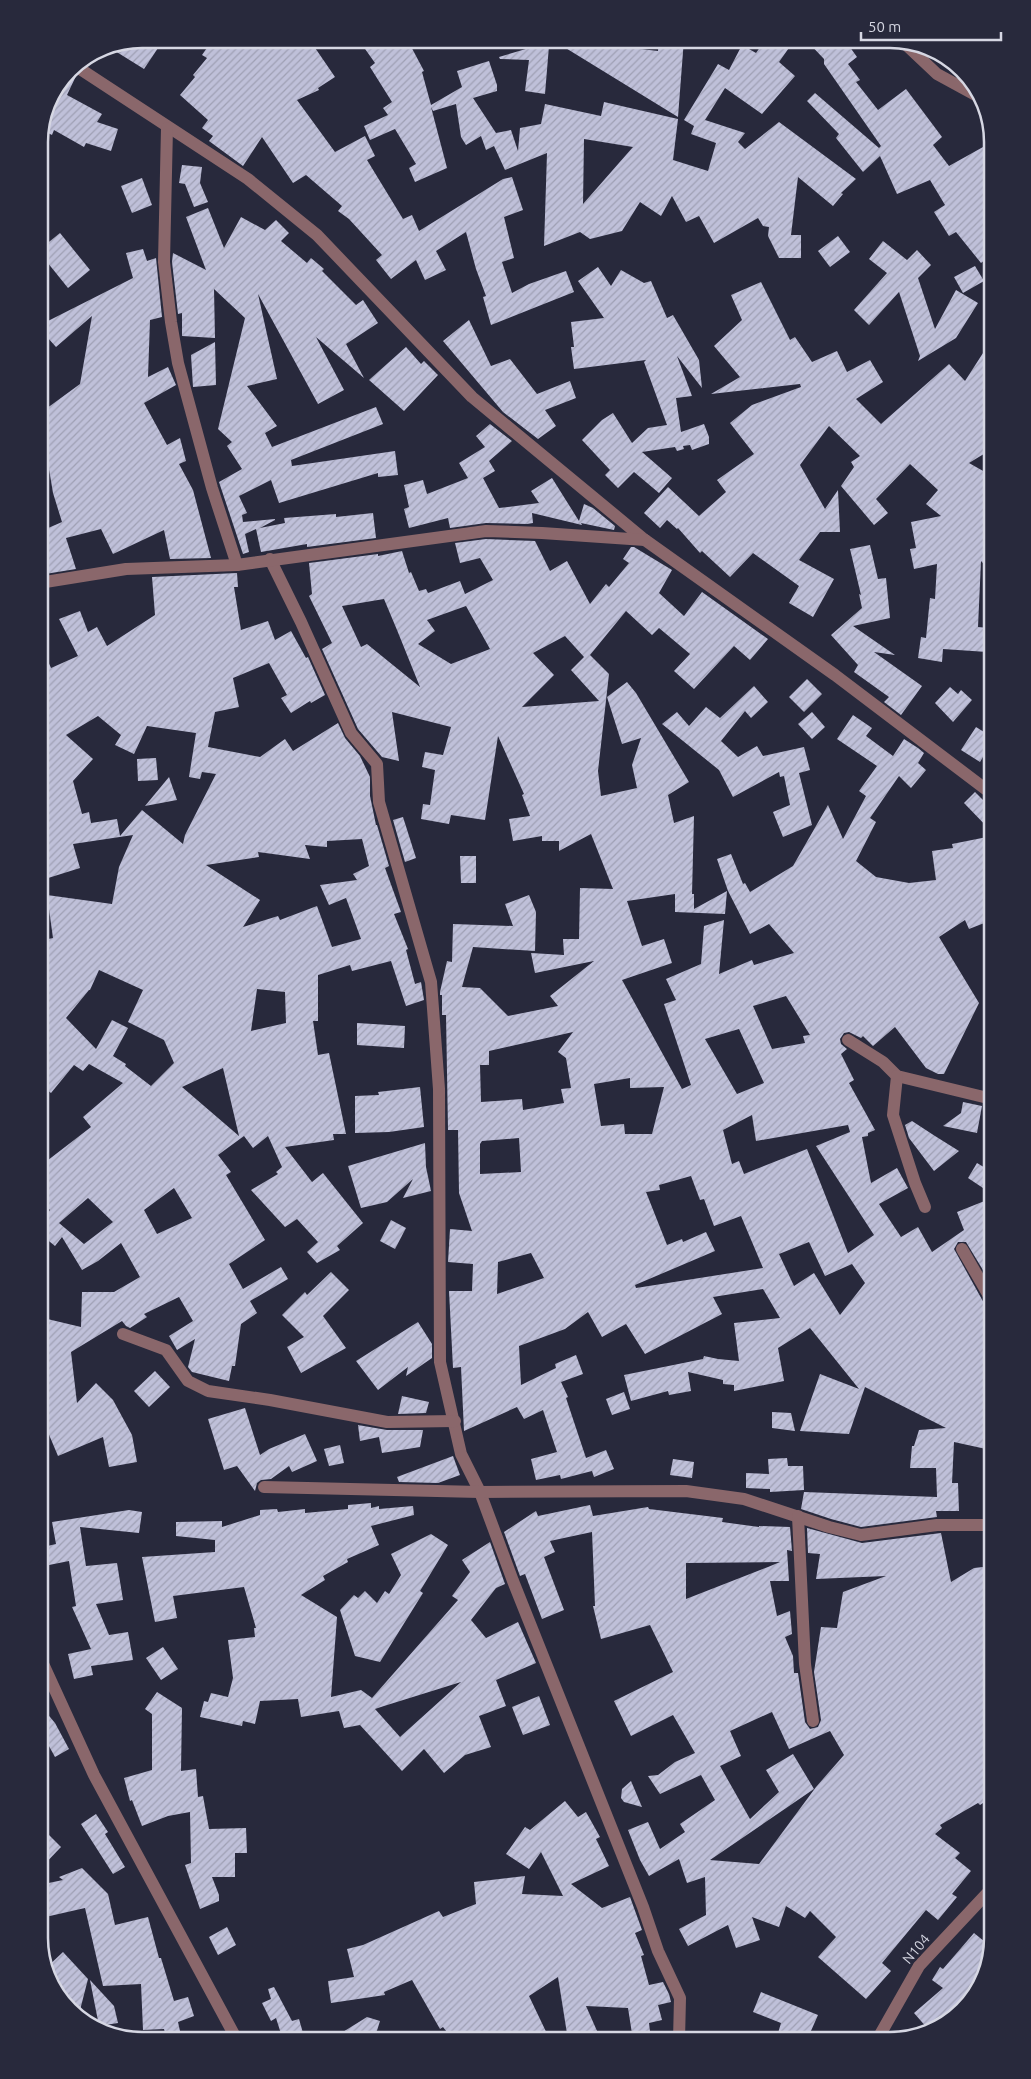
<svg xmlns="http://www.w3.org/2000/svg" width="1031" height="2079" viewBox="0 0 1031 2079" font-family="Ubuntu,sans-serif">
<defs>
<pattern id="building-hatch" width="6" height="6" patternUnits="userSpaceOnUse" patternTransform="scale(1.25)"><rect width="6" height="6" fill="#bfc0d9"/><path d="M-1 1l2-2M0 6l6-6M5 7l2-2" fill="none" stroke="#9fa0b4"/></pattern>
</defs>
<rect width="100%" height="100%" fill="#28293c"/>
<g fill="url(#building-hatch)" fill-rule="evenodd">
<polygon points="141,39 164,39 144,69 107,46"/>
<polygon points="213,39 309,39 335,77 318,88 319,90 297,100 335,152 365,136 375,156 367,160 403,219 412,215 419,231 503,179 512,177 523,210 504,217 514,258 502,262 512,293 529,284 566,271 574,292 491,325 483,297 486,296 476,269 466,232 436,251 446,270 425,280 416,260 391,279 376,260 382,255 349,219 338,211 342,206 306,175 293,183 262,137 243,166 209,141 213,136 202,128 208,120 180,95 195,77 193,75 207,58 202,55"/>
<path d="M358,39H407L424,71L422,72L431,105L462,87L457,71L489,61L497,85V91L473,98L496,133L511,130L518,151L520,128L541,124L545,104L601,116L604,102L678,119L673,160L708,171L716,143L691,134L694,126L684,120L718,64L729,70L742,45L756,53L766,39H781L791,45L779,62L795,76L762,114L725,88L705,120L745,133L738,142L745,149L779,122L856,179L841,193L843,194L833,206L798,177L791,235H801V258H779L768,236L769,227L763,226L758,218L714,243L699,216L686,222L672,196L661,216L640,202L622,231L590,239L580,232L544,246L547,153L505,170L494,146L486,150L481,136L466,145L461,137L456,104L433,111L431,107L447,168L415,182L409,168L416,164L395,129L370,140L364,126L388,115L383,108L392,102L370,67L375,63ZM584,139L633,147L583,204Z"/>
<polygon points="551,39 623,39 623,47 658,51 659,39 684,39 678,117"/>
<polygon points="805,39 830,39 839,48 847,43 857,57 848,64 860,80 856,82 878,110 906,89 942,137 933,145 949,166 992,142 992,255 981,263 956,232 949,236 934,212 945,205 930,180 897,194 880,156 863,172 836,138 839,134 807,101 815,93 879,148 881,146 824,64 824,59"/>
<polygon points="536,46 549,46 545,94 525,91 529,60 500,59 499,57"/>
<polygon points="68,70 76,76 67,95 102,114 97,122 118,129 111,151 86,143 84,147 54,130 52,135 40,129 47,102"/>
<polygon points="182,165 202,167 200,183 208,202 194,207 185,184 179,183"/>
<polygon points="142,178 152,205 132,213 121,186"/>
<polygon points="208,208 224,248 241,217 265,230 276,220 289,233 281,241 307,263 311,258 324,269 322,271 356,305 363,300 378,323 346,344 364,378 316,337 344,390 318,404 258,294 277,379 247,386 277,426 265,433 272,447 376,407 383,424 291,460 292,466 395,451 398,475 378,477 378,473 279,503 271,480 239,496 247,513 242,515 243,522 275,519 275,520 260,528 285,523 284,518 336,514 336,517 373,513 376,538 307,547 307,544 261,552 256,529 245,534 249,552 243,554 219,482 242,469 227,446 232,442 218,429 245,318 214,289 215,338 182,336 182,313 178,314 172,262 173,253 206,270 186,217"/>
<polygon points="60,233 90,270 68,288 39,252 39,250"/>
<polygon points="838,236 850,252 830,267 818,251"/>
<polygon points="883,241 907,260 917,250 931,265 918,278 935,329 956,290 978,303 956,338 918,361 920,356 899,292 869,325 854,310 887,273 869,259"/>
<polygon points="143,249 147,261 156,258 162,317 150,320 148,377 168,367 176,385 144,403 167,445 180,438 186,461 179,464 193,490 211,558 170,559 164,530 113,554 101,529 66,538 76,569 39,575 39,532 62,522 53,493 48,463 39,465 39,414 80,384 92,316 56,347 39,328 46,322 133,278 126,253"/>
<polygon points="975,266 984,281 963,293 954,277"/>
<polygon points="598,267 611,286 621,270 644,283 651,281 667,318 673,315 699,360 702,388 677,356 692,396 676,398 681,432 704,424 709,437 709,444 692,450 690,445 683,446 684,449 677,451 675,447 642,452 672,478 659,493 634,472 618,488 605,475 610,470 582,440 602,420 613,413 632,443 648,428 667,425 644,362 646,360 574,369 571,347 574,347 571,322 604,318 578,281"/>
<polygon points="761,282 790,340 795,337 812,362 837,351 847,372 870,360 883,382 856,399 881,424 949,364 965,381 992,339 992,449 969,463 992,476 992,573 981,561 978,627 989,628 987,652 943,649 942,662 918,658 921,637 926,638 930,598 935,599 937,564 914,569 910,549 916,548 911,522 941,516 926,504 938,490 910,464 876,499 888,513 874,525 841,486 854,467 851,462 860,456 829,426 800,465 825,509 838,490 840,532 820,532 799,560 834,579 813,617 789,603 799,586 753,553 730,577 702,551 700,553 678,528 677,529 667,520 660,528 644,513 668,487 699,516 726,492 717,480 754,454 730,423 752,405 801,387 800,384 711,394 740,377 714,346 742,320 731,295"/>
<polygon points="469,320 491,366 510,359 537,394 570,381 576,398 545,410 556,426 538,439 503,412 443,341"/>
<polygon points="215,342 216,385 193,387 191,355"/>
<polygon points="406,347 421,364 424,361 438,375 404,411 369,380"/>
<polygon points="490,424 512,441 489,461 495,471 483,478 499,508 539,503 531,491 552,478 579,521 584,504 593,508 615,526 614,530 581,523 582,525 532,513 533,523 527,524 486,523 450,528 448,518 409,528 404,509 409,507 404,485 423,480 427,494 468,478 459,463 485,447 476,436"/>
<path d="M486,539L535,541L550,571L567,561L590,604L606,584L609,587L629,563L623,559L631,547H634L672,570L659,593L684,616L702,592L768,639L750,660L734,646L694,689L674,671L690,654L659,628L652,635L626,611L590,655L609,674L598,771L601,796L637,788L632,765L641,738L622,744L607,697L627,682L636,693L689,782L668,795L674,823L694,816L692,894H694V909L727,891L725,914L675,912V894L627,901L642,946L664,939L672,963L622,980L682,1089L691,1085L664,1004L676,1000L666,979L701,964L704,926L724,920L719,974L752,960L754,965L794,953L769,924L750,934L728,891L717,859L731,854L743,884L745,883L750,892L793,866L828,805L843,839L866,796L859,791L877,766L837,739L853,715L872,728L866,736L893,756L904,739L918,748L924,753L918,763L926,770L911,788L899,776L870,818L876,822L856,861L876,877L909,883L936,880L932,851L953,848L952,844L992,836V920L969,929L965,920L939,937L979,1003L944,1074H938L926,1068L895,1027L873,1046L863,1036L861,1038L849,1032L844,1033L840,1039L841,1044L847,1049L841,1054L854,1080L849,1083L875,1130L868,1133V1136L862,1137L871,1183L897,1168L908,1188L879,1204L901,1237L918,1227L932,1252L964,1230L957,1212L992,1198V1285L966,1242H958L954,1249L985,1305L992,1309V1442L987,1441L986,1449L954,1442L952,1483H958L959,1511H936L937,1517L861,1527L831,1519L801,1509L804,1492L937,1497L936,1468H910L912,1446H914L919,1430L946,1428L865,1387L849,1434L800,1431L820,1374L859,1389L810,1328L778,1348L784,1381L734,1391V1385L723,1384V1380L688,1372L691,1391L669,1395L668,1391L631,1401L624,1375L703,1359L704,1356L718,1359L739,1361L734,1323L780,1318L763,1289L713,1297L722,1314L645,1354L626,1324L602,1337L588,1312L565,1329L519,1346L521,1385L556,1368L555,1364L576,1355L583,1374L561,1382L568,1397L566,1398L586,1458L606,1450L614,1469L594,1477L592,1471L561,1479L560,1475L536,1480L531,1459L557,1452L543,1410L524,1419L517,1407L464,1431L461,1367L453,1368L449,1291H472L473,1264L448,1262L450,1229L472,1231L459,1193L458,1130H448L446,1015H442V995H440V992L447,961L452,962L453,924L513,926L505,904L529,895L536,912L535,951L473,947L462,987L480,988L508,1016L558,1006L550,996L594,961L535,973L531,953L564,955L563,939H579L580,888L613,889L591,834L559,851V841H542V836L513,841L509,819L530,816L522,795L524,794L498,736L485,820L451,815L449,824L421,819L423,804L430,805L435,770L422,767L425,752L443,755L451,727L392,712L399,761L382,757L358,729L322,649L332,643L309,596L312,594L309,563L378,554V556L402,551L409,573L411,572L419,591L426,589L428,593L460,581L465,594L493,580L480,558L460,563L455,543ZM384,599L397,630L420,687L367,644L361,647L342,606ZM466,606L490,649L451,664L418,644L435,631L427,620ZM565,636L584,657L571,670L599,701L522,707L554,675L533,653ZM786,996L810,1035L803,1036L805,1043L772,1049L753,1006ZM739,1029L764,1083L737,1094L705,1039ZM573,1032L558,1052L566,1058L571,1088L561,1089L564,1103L523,1110L522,1099L481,1102L480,1065H489V1051ZM630,1078V1088L664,1087L652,1134H625L624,1124L601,1126L594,1084ZM752,1115L756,1141L848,1125L850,1132L816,1146L874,1235L848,1253L807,1149L744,1174L739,1161L732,1164L723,1130ZM519,1138L521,1172L480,1174V1144L482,1141ZM691,1176L700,1200L704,1199L714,1226L741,1216L763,1268L636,1288L635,1285L715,1251L706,1232L683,1242L682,1239L667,1245L646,1192L660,1190L659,1185ZM809,1242L825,1276L852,1264L865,1283L840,1315L814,1273L794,1286L779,1254ZM531,1253L544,1278L497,1294L498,1262Z"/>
<polygon points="870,545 878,579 886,578 890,618 853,626 895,655 874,652 922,686 901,715 884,702 889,697 854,672 858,665 831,635 862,608 859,594 861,595 850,549"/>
<path d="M237,573L238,587H234L241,630L268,621L275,640L291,631L306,658L308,657L325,695L311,703L310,701L291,713L281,698L287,695L269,663L233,678L239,707L215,712L208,747L260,757L285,739L293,751L338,723L345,738L360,756L370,777V796L376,825H377L389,866L385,868L401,912L394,914L408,949L406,950L415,984L421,982L424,1000L406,1006L391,961L352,971L350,965L318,975V1021H313L318,1055L329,1053L346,1134H333L334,1140L285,1147L312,1182L323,1173L363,1223L337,1246L340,1250L317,1263L307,1252L318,1242L297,1219L285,1227L251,1190L278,1174L276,1172L282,1167L268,1136L253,1148L244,1136L218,1155L231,1172L226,1175L265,1240L229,1264L243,1289L281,1267L288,1279L250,1301L257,1313L241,1324L235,1366H232L229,1381L192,1372L188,1367L195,1339L177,1350L169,1336L193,1321L179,1297L144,1314L147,1317L130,1328L126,1326L122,1321L71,1352L77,1403L96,1383L113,1400L132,1435L137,1462L109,1467L103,1437L58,1456L39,1411V1317L81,1327L82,1292H114L140,1277L121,1243L98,1261L82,1270L62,1237L55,1246L39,1233V1224L50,1210L39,1197V1167L91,1127L83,1117L123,1083L89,1064L83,1071L74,1065L51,1093L39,1083V941L53,938L47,895L112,904L119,867L133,835L73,844L80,868L45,879L39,836V641L51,668L78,656L59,619L80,611L88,632L97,627L107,646L155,615L152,577ZM98,716L121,735L115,745L134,754L147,726L196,733L189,777L200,779L202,772L216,774L185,835L183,844L142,810L120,836L117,819L91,823L89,812L82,814L73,781L93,759L66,735ZM362,839L369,866L353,874L357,880L320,885L329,905L346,898L361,939L332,947L317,906L280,920L278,916L243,927L260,900L206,865L259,857L258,852L310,859L305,845L327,847V841ZM99,970L143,990L128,1022L164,1040L174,1063L151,1086L125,1066L126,1064L113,1056L128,1028L112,1020L96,1049L66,1018L89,990H90ZM257,989L285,992L286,1023L251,1031ZM223,1068L239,1136L182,1087ZM174,1188L192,1218L157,1234L144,1210ZM88,1198L113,1222L84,1244L59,1223Z"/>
<polygon points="807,679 822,694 804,712 789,697"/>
<polygon points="754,686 768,702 751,718 745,711 721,741 738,757 757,746 763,756 804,747 810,770 799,773 812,825 783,837 773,812 790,805 784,776 780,777 779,772 733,797 719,770 662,724 677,712 689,726 706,707 720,718"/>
<polygon points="950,687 958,694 961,690 972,700 953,722 935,703"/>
<polygon points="812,712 825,727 812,739 798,724"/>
<polygon points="976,727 992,737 992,766 983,757 980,762 961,750"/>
<polygon points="156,758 158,780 138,781 137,759"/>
<polygon points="169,777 177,800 145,806"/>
<polygon points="975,792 992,809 992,832 964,803"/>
<polygon points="403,817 416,858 405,862 393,820"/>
<polygon points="460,856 476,856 476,883 461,883"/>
<polygon points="357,1023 405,1026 404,1048 357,1045"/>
<polygon points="420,1087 424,1127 389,1132 355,1133 355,1096 379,1095 378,1092"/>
<polygon points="963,1102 982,1106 977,1133 943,1126 961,1113"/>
<polygon points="912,1121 935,1136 959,1151 934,1171 909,1138 905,1125"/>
<polygon points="425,1143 426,1167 431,1191 403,1198 413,1179 387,1202 361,1208 348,1166"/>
<polygon points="977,1163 992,1172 992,1194 968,1178"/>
<polygon points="391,1220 406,1228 395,1249 380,1241"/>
<polygon points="331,1272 349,1290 323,1316 346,1348 301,1373 287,1347 304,1337 282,1315 305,1292 307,1295"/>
<polygon points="418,1322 432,1344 432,1358 406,1376 408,1367 378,1390 356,1361"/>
<polygon points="155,1371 170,1387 149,1407 134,1391"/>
<polygon points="624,1392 630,1409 612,1415 606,1399"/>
<polygon points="402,1396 429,1402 426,1413 398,1414"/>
<polygon points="245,1408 260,1455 269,1449 305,1434 317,1461 292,1472 289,1466 271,1479 261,1480 257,1483 255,1491 237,1466 224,1470 208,1419"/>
<polygon points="772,1412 791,1413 795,1431 772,1428"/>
<polygon points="358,1425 387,1430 423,1430 420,1447 382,1453 379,1437 360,1441"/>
<polygon points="340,1445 344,1463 329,1466 324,1449"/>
<polygon points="453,1456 460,1475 438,1483 399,1482 397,1477"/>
<polygon points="787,1458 788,1466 803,1466 804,1490 770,1492 770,1489 746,1488 746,1473 769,1474 768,1459"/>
<polygon points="673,1459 694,1462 692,1478 670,1475"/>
<path d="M371,1503V1508L379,1506V1509L413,1506L414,1515L371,1526L379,1545L347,1559L348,1562L323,1576L325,1580L301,1595L337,1617L331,1697L361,1690L372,1698L458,1600L452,1596L470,1572L462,1560L490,1542L505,1584L496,1588L471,1620L486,1638L518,1622L536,1663L496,1680L506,1706L479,1716L491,1747L465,1755L444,1773L424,1749L402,1771L360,1725L344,1728L339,1711L301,1717L298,1699L260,1701L255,1724L243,1721L242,1726L200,1717L204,1701L208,1702L211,1693L228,1697L233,1678L228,1640L255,1637L254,1628H256L244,1587L173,1596L177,1618L155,1622L142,1557L215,1552V1540L176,1536V1522L222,1521V1527L260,1515V1510L277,1509L278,1512L305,1509V1513L348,1509V1505ZM461,1682L400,1737L375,1709L384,1706Z"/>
<path d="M590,1505L593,1516L648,1507L649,1509L723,1518L722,1522L759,1527V1526L790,1527L792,1551L787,1550L789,1581H770L777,1616L790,1611L792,1634L785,1637L793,1656L794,1673H798L805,1722L810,1729L818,1727L821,1720L814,1672L821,1627L837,1628L843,1592L886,1576L816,1579L820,1554L808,1553L807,1528L862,1543L941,1533L951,1582L974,1568L992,1566V1797L980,1805L978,1803L940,1825L942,1828L935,1834L960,1853L955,1858L971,1871L952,1894L957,1897L938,1920L926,1910L882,1963L891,1971L866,1999L818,1957L836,1937L810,1911L805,1918L786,1906L779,1927L752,1917L760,1940L736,1948L728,1925L688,1946L679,1929L706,1915L705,1877L687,1883L679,1859L649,1876L640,1860L628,1830L648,1822L660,1849L685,1832L680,1824L715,1800L701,1775L660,1794L648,1776L658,1775L675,1762L695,1753L673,1715L631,1736L614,1701L673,1672L650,1625L601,1639L593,1606H595L592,1532L550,1541L555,1552L544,1557L564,1610L542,1619L525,1574L520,1576L504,1532L536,1511L538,1516ZM780,1562L768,1567L686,1599V1563ZM772,1712L789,1749L830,1731L844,1755L816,1787L759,1864L710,1860L814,1789L793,1754L766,1770L779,1792L750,1819L720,1766L741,1756L730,1731Z"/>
<polygon points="129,1510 142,1512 139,1533 80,1527 86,1566 117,1563 123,1600 96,1604 109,1635 128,1632 133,1660 91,1666 93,1675 74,1679 68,1654 91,1649 72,1607 76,1606 69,1561 39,1567 39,1548 56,1544 52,1522"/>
<polygon points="431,1534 448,1545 420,1591 423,1593 380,1662 355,1656 340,1610 354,1595 358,1598 365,1591 377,1603 385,1591 389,1594 401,1575 391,1554"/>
<polygon points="163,1647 178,1669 161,1680 146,1658"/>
<polygon points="157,1692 182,1708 181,1771 196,1769 198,1797 203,1796 209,1829 246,1828 247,1853 235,1853 235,1877 212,1877 219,1895 219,1901 200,1909 185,1865 191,1863 190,1812 168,1816 142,1826 132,1800 130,1801 124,1778 152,1770 152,1714 145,1709"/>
<polygon points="539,1696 550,1725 523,1735 512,1707"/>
<polygon points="39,1704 55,1723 69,1749 55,1757 39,1728"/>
<polygon points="631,1781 642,1807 624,1802 621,1798 622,1789"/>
<polygon points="565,1801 578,1817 586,1812 600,1837 596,1839 609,1866 571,1884 602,1908 630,1897 642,1930 635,1933 644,1955 641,1956 649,1985 663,1982 669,1994 671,2002 658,2005 662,2020 649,2023 651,2040 633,2040 628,2008 586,2006 601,2040 568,2040 558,1977 529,1996 550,2040 453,2040 443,2027 440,2029 412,1980 384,1992 385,1995 331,2003 328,1981 354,1977 347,1949 363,1945 439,1911 443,1917 476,1904 474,1882 525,1876 522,1894 563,1896 541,1852 529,1869 506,1854 525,1827 530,1830"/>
<polygon points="96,1814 108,1832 105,1834 125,1867 113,1874 81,1824"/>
<polygon points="39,1825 61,1847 39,1870"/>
<polygon points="82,1868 108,1894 115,1925 148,1917 159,1958 161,1958 174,2001 188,1997 194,2016 178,2022 182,2040 167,2040 164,2029 143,2030 141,1984 103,1986 85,1908 41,1918 39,1905 39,1885 63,1880 59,1877"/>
<polygon points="227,1927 236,1945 218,1955 209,1937"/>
<polygon points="974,1933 990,1946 975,1995 939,2024 937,2022 928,2029 914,2013 943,1988 932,1980 940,1967 943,1969"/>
<polygon points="63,1952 88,1979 78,2018 46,1977 45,1969"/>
<polygon points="90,1980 114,2006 118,2023 99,2026"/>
<polygon points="274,1987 292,2021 299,2019 305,2040 283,2040 276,2018 271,2021 262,2003 271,1999 268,1989"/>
<polygon points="761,1992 818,2015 807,2040 776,2040 781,2023 753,2012"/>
<polygon points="367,2017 380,2021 374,2040 330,2040"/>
</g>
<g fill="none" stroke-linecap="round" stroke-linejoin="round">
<g stroke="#8a676b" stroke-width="12">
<polyline points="902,41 937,74 981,98"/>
<polyline points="74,65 248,179 317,235 472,397 645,540 835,675 992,794"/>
<polyline points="167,128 164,262 171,322 178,363 212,488 237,565"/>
<polyline points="270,559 301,622 351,733 377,764 379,802 431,982 439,1089 440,1362 461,1454 480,1492 513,1581 643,1907 658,1951 680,1998 679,2040"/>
<polyline points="39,583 126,569 237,565 486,531 542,533 645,540"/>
<polyline points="848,1040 883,1062 897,1076 992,1099"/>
<polyline points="897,1076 893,1115 915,1183 925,1207"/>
<polyline points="962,1249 992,1301"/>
<polyline points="123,1334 166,1350 188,1381 208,1391 270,1400 387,1422 455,1421"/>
<polyline points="264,1487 480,1492 686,1491 744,1499 829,1527 861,1535 937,1525 992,1525"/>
<polyline points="798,1516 805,1664 813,1721"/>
<polyline points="39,1655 94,1775 237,2040"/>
<polyline points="877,2040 919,1966 992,1888"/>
</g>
</g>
<g text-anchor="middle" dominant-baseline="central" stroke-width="5" stroke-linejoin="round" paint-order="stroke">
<g font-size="14" fill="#d6d7e3" stroke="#28293c">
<text transform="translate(916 1949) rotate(-50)">N104</text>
</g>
</g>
<path d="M0 0H1031V2079H0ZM142 48H890A94 94 0 0 1 984 142V1938A94 94 0 0 1 890 2032H142A94 94 0 0 1 48 1938V142A94 94 0 0 1 142 48Z" fill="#28293c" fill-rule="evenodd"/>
<path fill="none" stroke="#d6d7e3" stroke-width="2.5" d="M142 48H890A94 94 0 0 1 984 142V1938A94 94 0 0 1 890 2032H142A94 94 0 0 1 48 1938V142A94 94 0 0 1 142 48Z"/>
<path d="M861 32v8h140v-8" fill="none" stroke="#d6d7e3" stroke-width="2.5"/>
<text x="868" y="32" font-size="15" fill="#d6d7e3" stroke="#28293c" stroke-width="4" paint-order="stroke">50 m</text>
</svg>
